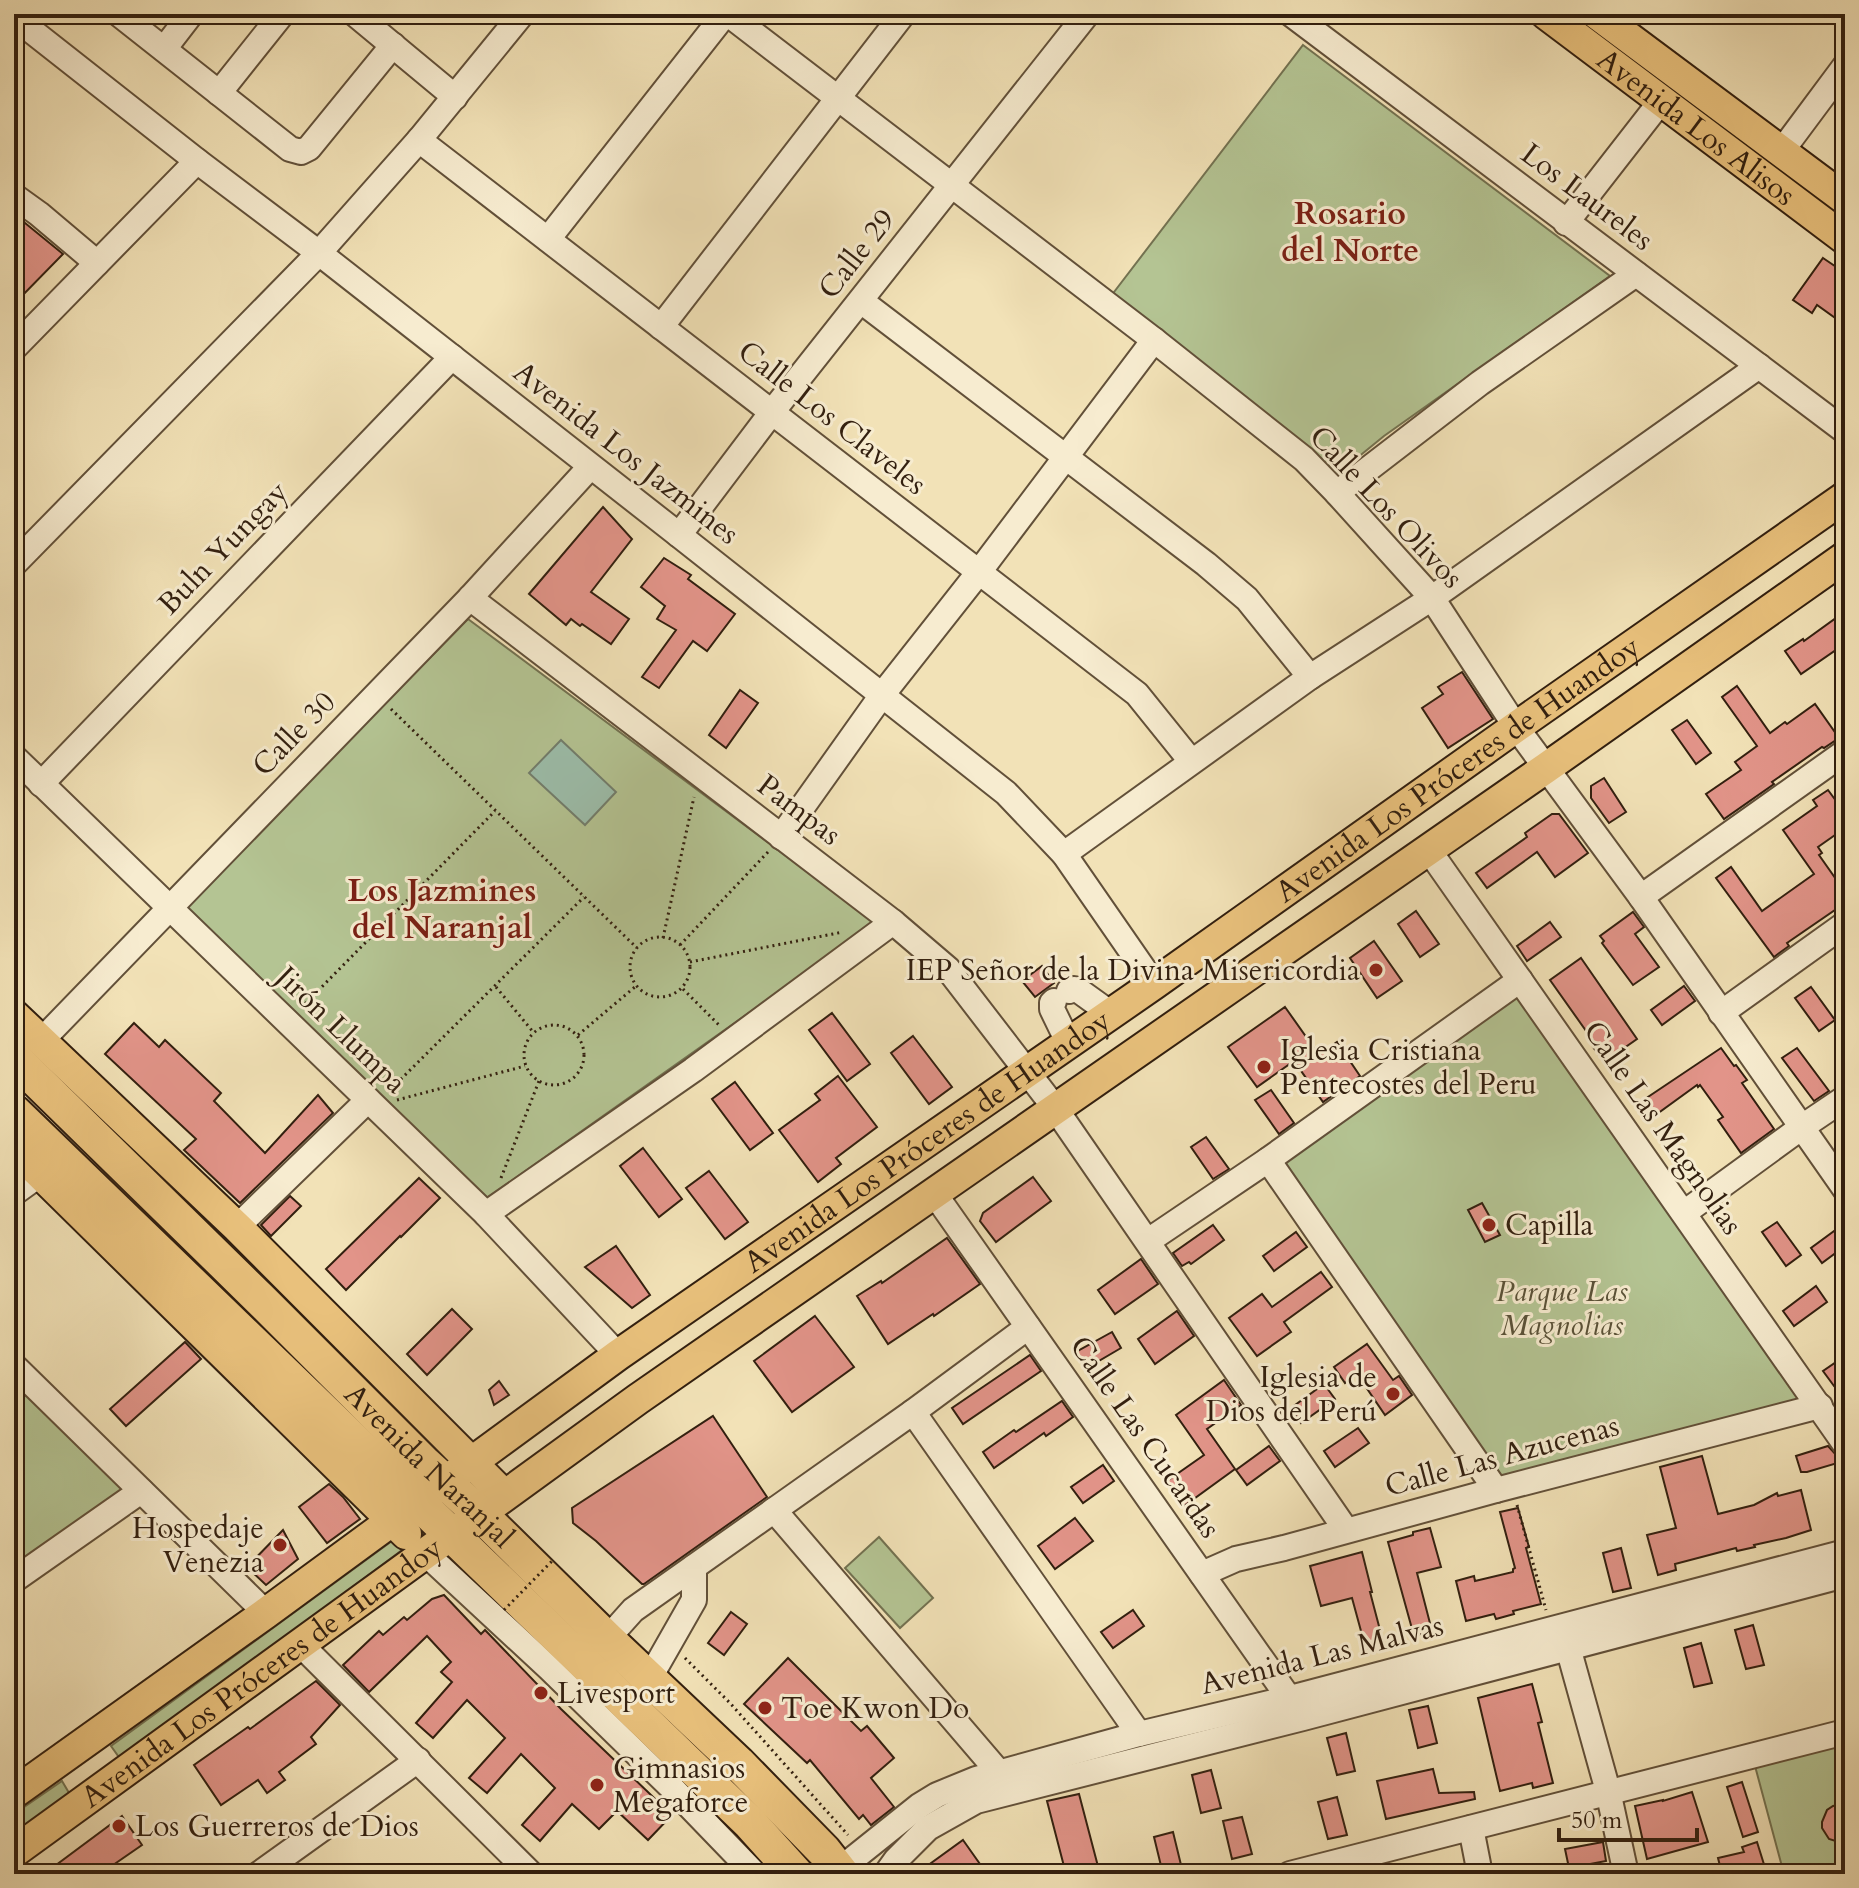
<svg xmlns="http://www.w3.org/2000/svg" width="1859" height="1888" viewBox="0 0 1859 1888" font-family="Cardo,serif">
<rect width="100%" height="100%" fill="#f2e2b7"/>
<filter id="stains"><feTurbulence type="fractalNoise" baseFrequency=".0025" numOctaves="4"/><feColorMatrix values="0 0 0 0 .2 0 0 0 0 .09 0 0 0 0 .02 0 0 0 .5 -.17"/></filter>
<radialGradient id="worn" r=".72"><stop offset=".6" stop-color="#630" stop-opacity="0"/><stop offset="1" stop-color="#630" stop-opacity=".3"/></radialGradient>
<g fill="#b4c493" stroke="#737251" stroke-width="2">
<polygon points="1303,45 1610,276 1384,436 1335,476 1111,296"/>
<polygon points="468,619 876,923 487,1198 184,908"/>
<polygon points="1518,994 1804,1398 1501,1478 1281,1161"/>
<polygon points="28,1394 128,1491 14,1570 14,1404"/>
<polygon points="879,1537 933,1598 900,1628 845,1568"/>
<polygon points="392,1541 402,1550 121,1760 111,1746"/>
<polygon points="1845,1744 1845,1865 1807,1874 1784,1874 1755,1766"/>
<polygon points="62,1781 72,1798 14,1838 14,1814"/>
</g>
<polygon fill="#9cbeab" stroke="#727e6d" stroke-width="2" points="561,740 616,792 585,825 529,773"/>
<g fill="#e29489" stroke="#321f0f" stroke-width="2">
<polygon points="14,214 63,254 14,304"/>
<polygon points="1823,258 1845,273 1845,325 1817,305 1812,313 1793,300"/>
<polygon points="603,507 632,539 591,592 629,619 611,644 582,624 580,626 571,619 566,625 529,594"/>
<polygon points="664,558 691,575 688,579 735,614 707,651 693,641 659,688 642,677 676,630 657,619 665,606 641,587"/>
<polygon points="1836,618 1845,630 1845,663 1836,650 1801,674 1785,651 1803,639 1804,641"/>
<polygon points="1462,672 1493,719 1448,748 1422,708 1443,694 1438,687"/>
<polygon points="1737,686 1770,733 1785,722 1787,724 1815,704 1839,738 1824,748 1822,747 1772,782 1774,784 1724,819 1706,794 1741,770 1735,762 1757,746 1722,697"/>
<polygon points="740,690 758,703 726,748 709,735"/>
<polygon points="1687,720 1711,753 1696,764 1672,730"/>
<polygon points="1604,778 1626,812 1609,823 1591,798 1591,786"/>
<polygon points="1828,790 1845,813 1845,828 1818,847 1822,853 1819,855 1845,892 1845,909 1836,912 1835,910 1787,943 1789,946 1774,957 1716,878 1731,867 1762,911 1814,874 1783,830 1817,806 1813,800"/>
<polygon points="1552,814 1559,814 1588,853 1555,877 1537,852 1487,888 1476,873 1527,837 1525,833"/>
<polygon points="1416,911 1439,944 1420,957 1398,924"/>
<polygon points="1633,912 1644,927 1635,934 1659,967 1633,985 1602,943 1604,941 1600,936"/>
<polygon points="1550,922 1561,937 1527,961 1517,946"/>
<polygon points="1374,941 1402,981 1377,998 1350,958"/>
<polygon points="1581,958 1637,1039 1604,1062 1593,1047 1596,1045 1550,980"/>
<polygon points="1042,966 1054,983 1035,997 1022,981"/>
<polygon points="1684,986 1695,1001 1662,1025 1651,1010"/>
<polygon points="1811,987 1835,1020 1819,1031 1795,998"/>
<polygon points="1285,1007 1319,1055 1337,1042 1360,1076 1323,1102 1294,1061 1257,1087 1228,1047"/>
<polygon points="832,1013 870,1064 847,1081 809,1030"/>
<polygon points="134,1023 159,1047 165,1040 221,1093 214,1101 265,1153 318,1095 333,1113 240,1203 184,1150 196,1139 105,1054"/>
<polygon points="913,1036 952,1087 929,1104 891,1053"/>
<polygon points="1721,1048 1734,1066 1736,1065 1747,1080 1742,1083 1774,1129 1741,1153 1718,1120 1723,1117 1700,1085 1698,1087 1697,1085 1650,1119 1639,1103"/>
<polygon points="1797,1048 1829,1091 1814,1101 1782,1058"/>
<polygon points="838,1076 877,1127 836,1158 841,1164 818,1182 779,1130 820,1100 815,1094"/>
<polygon points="735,1082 773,1133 750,1150 712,1099"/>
<polygon points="1271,1090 1294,1123 1279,1134 1255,1100"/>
<polygon points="1206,1137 1229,1169 1213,1179 1191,1147"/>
<polygon points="643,1148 682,1199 659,1217 620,1166"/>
<polygon points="709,1171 748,1222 725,1239 686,1188"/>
<polygon points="1033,1177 1051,1201 996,1242 980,1221 983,1213"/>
<polygon points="419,1178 440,1198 401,1237 400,1236 346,1290 326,1269"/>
<polygon points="290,1196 301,1206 271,1236 261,1225"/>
<polygon points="1482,1203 1500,1235 1485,1242 1468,1210"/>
<polygon points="1777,1222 1801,1255 1786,1266 1762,1232"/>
<polygon points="1845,1223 1845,1246 1822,1263 1811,1248"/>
<polygon points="1213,1225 1224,1240 1191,1264 1189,1262 1182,1266 1173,1253"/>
<polygon points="1296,1232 1307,1247 1274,1271 1263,1256"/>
<polygon points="947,1238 980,1284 934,1316 933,1314 888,1344 857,1296 881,1281 882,1283"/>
<polygon points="616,1246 650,1295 632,1308 585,1267"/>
<polygon points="1141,1259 1158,1284 1115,1314 1098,1290"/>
<polygon points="1321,1272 1332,1287 1284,1322 1291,1332 1257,1356 1229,1318 1262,1294 1272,1307"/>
<polygon points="1816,1286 1827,1302 1794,1326 1783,1311"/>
<polygon points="452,1309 472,1329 427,1375 407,1354"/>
<polygon points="1177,1311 1194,1336 1155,1364 1138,1339"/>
<polygon points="815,1316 854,1367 792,1412 754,1361"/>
<polygon points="1112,1332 1121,1348 1085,1369 1076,1352"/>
<polygon points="185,1342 201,1359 126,1426 110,1409"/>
<polygon points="1367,1344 1393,1380 1399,1376 1412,1395 1385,1415 1357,1374 1345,1383 1334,1367"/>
<polygon points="1030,1355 1041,1371 963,1424 952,1408"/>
<polygon points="1845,1356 1845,1379 1834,1386 1823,1371"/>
<polygon points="1224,1380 1241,1405 1207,1429 1235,1469 1184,1506 1167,1481 1204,1455 1176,1415"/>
<polygon points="499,1381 509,1395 494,1405 489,1390"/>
<polygon points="1324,1384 1335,1399 1301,1423 1291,1408"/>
<polygon points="1062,1401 1073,1417 1046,1436 1044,1433 994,1468 983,1452 1014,1430 1016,1432"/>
<polygon points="713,1416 767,1497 644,1584 642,1584 596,1541 573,1523 572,1508"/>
<polygon points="1358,1428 1369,1443 1335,1467 1324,1451"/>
<polygon points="1269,1446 1280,1461 1247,1485 1236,1470"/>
<polygon points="1828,1446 1839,1458 1841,1462 1807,1472 1801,1472 1796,1456"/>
<polygon points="1702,1456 1718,1514 1754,1505 1777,1493 1778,1496 1801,1490 1811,1530 1786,1538 1754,1545 1755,1547 1737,1551 1736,1548 1675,1564 1676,1570 1658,1575 1647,1535 1676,1528 1660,1467"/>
<polygon points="1103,1465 1114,1481 1083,1503 1071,1487"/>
<polygon points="329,1484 343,1497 360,1519 327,1543 299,1507"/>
<polygon points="1518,1508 1529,1547 1526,1548 1541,1604 1513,1611 1514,1614 1496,1619 1494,1614 1466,1621 1456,1581 1474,1576 1475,1581 1513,1572 1513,1569 1515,1568 1500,1512"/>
<polygon points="1075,1518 1093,1541 1055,1569 1038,1546"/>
<polygon points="1430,1528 1441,1567 1417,1573 1432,1631 1414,1636 1388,1542 1413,1535 1413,1532"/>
<polygon points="283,1530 298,1559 266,1585 247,1567"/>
<polygon points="1621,1548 1631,1588 1613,1592 1603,1553"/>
<polygon points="1362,1552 1372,1592 1370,1592 1385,1649 1367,1653 1352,1598 1321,1606 1310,1566"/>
<polygon points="444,1595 481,1634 485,1630 561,1709 672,1815 648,1840 617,1811 599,1829 572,1804 540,1841 522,1825 555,1788 521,1754 487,1793 469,1778 505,1738 467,1700 433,1738 416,1723 452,1682 441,1672 451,1662 427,1636 369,1692 343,1665 379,1631 383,1635 404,1617 407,1620 432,1599"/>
<polygon points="1133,1610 1144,1626 1113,1648 1101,1632"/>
<polygon points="731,1612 747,1624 724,1655 708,1643"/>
<polygon points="1753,1625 1764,1665 1746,1669 1735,1630"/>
<polygon points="1701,1643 1712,1683 1694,1687 1684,1648"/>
<polygon points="788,1658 861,1731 867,1726 894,1758 871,1778 894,1807 871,1825 863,1815 859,1819 810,1760 807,1763 744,1704"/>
<polygon points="316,1681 340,1705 311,1737 316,1744 279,1772 285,1780 267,1793 258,1780 221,1805 194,1765 248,1727 250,1729"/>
<polygon points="1532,1684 1542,1722 1538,1723 1553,1783 1533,1788 1532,1783 1500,1791 1478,1698"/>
<polygon points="1428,1706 1437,1743 1418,1748 1409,1710"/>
<polygon points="1346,1733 1355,1771 1337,1775 1327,1738"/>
<polygon points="1433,1769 1439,1793 1474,1792 1475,1799 1386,1819 1377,1781"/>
<polygon points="1211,1770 1221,1808 1201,1813 1192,1775"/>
<polygon points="1742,1782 1758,1832 1743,1837 1727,1787"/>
<polygon points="1692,1792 1708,1842 1647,1859 1635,1806 1663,1800 1663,1801"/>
<polygon points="1079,1794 1100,1874 1066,1874 1047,1801"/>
<polygon points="1337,1797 1347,1835 1328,1839 1318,1802"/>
<polygon points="1845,1804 1845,1844 1829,1839 1822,1828 1822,1822 1827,1810 1833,1806"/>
<polygon points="122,1816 142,1845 100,1874 44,1874"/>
<polygon points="1242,1817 1252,1854 1232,1859 1223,1821"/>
<polygon points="1173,1832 1182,1869 1163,1874 1154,1837"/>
<polygon points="963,1840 987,1874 916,1874"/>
<polygon points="1603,1842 1606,1861 1569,1868 1565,1849"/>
<polygon points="1757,1842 1767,1874 1722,1874 1718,1858 1744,1852 1742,1847"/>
</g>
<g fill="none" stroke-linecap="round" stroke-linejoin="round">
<defs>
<g id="minor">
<polyline points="119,14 290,149 301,152 309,148 393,45"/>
<polyline points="355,14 455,97"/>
<polyline points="728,14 1154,340 1304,459 1337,493 1432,598 1516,727 1641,897 1845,1189"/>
<polyline points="1291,14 1845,431"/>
<polyline points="14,17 197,161 319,253 679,535 1006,793 1064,854 1154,984"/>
<polyline points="164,49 191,14"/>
<polyline points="219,93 282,14"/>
<polyline points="419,140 1137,694 1191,761"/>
<polyline points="1781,152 1845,66"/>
<polyline points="14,196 39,214 97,263"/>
<polyline points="1566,223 1661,101"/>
<polyline points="548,239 725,14"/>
<polyline points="861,301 1206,564 1247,599 1310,677"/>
<polyline points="661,327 903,14"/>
<polyline points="14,348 197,161"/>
<polyline points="1337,493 1480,383 1636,274"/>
<polyline points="679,535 772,412 1087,14"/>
<polyline points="14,564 319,253 419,140 522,14"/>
<polyline points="470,598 893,922 948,969 1055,1108 1346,1530"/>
<polyline points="14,757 486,1214 618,1355"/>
<polyline points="41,784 452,357"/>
<polyline points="781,837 882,695 979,572 1154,340"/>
<polyline points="1428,849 1845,1444"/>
<polyline points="1064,854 1310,677 1432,598 1759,366"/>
<polyline points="1641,897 1845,752"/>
<polyline points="1069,991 1074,989 1078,990 1110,1013"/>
<polyline points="1054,1001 1052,1003 1052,1009 1068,1042"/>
<polyline points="1721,1013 1845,924"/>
<polyline points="41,1041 470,598 590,467"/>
<polyline points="1268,1160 1496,1490"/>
<polyline points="14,1193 39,1175"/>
<polyline points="934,1193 1298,1711"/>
<polyline points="1684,1213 1802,1127 1845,1098"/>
<polyline points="486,1214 693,1070 893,922"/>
<polyline points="237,1227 368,1100"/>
<polyline points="1148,1241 1268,1160 1520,980"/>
<polyline points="14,1366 266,1613"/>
<polyline points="913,1412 1139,1734"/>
<polyline points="774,1510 1008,1783"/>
<polyline points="425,1553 549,1668 673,1789 755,1874"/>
<polyline points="1202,1574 1236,1559 1284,1548 1496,1490 1820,1406"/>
<polyline points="14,1580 141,1491"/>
<polyline points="1564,1633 1608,1791 1626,1874"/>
<polyline points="607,1639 633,1610 913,1412 1028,1327"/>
<polyline points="299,1643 531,1874"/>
<polyline points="649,1679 694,1600 694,1567"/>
<polyline points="1471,1828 1480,1874"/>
<polyline points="839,1870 919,1806 937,1795 976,1779 1139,1734 1290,1698 1845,1552"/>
<polyline points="259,1874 418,1760"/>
<polyline points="886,1874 896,1860 928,1828 976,1801 1303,1718 1845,1575"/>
<polyline points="1290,1874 1845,1732"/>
</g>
<g id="major">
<path id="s1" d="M1546,14L1845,239"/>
<polyline points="1597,14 1845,199"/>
<polyline points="14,1015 237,1227 504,1495"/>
<polyline points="14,1148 406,1534"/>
<path id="s2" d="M14,1793L266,1613L618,1355L1154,984L1516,727L1845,497"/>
<path id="s3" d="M14,1852L638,1399L1546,768L1845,557"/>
</g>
<g id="highway">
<path id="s4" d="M14,1058L262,1301L423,1462L479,1513L607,1639L738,1763L824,1851L842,1874"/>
<path d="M14,1112C259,1350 505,1586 750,1823L796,1874"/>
</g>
</defs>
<use href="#minor" stroke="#625039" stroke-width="28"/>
<use href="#major" stroke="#321f0f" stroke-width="34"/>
<use href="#highway" stroke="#321f0f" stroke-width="38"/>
<g stroke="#321f0f" stroke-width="3" stroke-dasharray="2 4" stroke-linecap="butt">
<polyline points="391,709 637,948"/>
<circle cx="660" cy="967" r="30"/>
<polyline points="663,938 694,797"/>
<polyline points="680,945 768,852"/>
<polyline points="690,962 843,932"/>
<polyline points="496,987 534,1033"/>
<polyline points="683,989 720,1026"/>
<polyline points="301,1008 495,811"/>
<circle cx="554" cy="1055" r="30"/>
<polyline points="578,1035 636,986"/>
<polyline points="388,1092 584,897"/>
<polyline points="397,1100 525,1066"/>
<polyline points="501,1178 539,1081"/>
<polyline points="1517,1505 1546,1610"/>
<polyline points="685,1658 730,1703 848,1835"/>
</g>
<use href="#minor" stroke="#f7ecd0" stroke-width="24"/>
<use href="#major" stroke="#e9c17c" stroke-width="30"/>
<use href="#highway" stroke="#e9c17c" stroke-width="34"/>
<polyline stroke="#321f0f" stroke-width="3" stroke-dasharray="2 4" stroke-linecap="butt" points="504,1610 554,1559"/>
</g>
<g fill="#8f2418" stroke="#f7ecd0" stroke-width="3">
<circle cx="1376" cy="970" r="8"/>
<circle cx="1264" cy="1067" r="8"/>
<circle cx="1489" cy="1225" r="8"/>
<circle cx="1393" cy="1394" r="8"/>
<circle cx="280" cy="1545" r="8"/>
<circle cx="541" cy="1693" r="8"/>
<circle cx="765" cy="1708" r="8"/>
<circle cx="597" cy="1785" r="8"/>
<circle cx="119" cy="1826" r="8"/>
</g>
<g text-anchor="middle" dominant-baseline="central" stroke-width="6" stroke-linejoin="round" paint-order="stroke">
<g font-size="30" fill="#321f0f" stroke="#f7ecd0">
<text stroke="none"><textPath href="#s1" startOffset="188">Avenida Los Alisos</textPath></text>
<text transform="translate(1587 197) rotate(37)">Los Laureles</text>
<text transform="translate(857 254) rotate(-52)">Calle 29</text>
<text transform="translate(832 418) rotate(38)">Calle Los Claveles</text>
<text transform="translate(626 453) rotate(38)">Avenida Los Jazmines</text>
<text transform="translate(1386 507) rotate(47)">Calle Los Olivos</text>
<text transform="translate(223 548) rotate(-46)">Buln Yungay</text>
<text transform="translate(294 734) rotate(-46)">Calle 30</text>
<text stroke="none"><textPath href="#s2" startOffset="1770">Avenida Los Próceres de Huandoy</textPath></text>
<text transform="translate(799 810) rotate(37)">Pampas</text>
<text transform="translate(341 1030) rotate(44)">Jirón Llumpa</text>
<text transform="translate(1663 1128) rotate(55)">Calle Las Magnolias</text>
<text stroke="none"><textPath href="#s2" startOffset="1122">Avenida Los Próceres de Huandoy</textPath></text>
<text transform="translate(1145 1437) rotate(55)">Calle Las Cucardas</text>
<text transform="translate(1502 1456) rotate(-15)">Calle Las Azucenas</text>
<text stroke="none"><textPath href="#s4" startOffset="582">Avenida Naranjal</textPath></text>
<text transform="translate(1322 1655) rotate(-14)">Avenida Las Malvas</text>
<text stroke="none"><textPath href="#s3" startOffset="306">Avenida Los Próceres de Huandoy</textPath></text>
</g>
<g font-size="30" fill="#321f0f" stroke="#f7ecd0" text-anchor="start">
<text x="1360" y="970" text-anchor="end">IEP Señor de la Divina Misericordia</text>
<text x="1280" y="1050">Iglesia Cristiana<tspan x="1280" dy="34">Pentecostes del Peru</tspan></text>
<text x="1505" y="1225">Capilla</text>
<text x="1377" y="1377" text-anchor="end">Iglesia de<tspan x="1377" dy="34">Dios del Perú</tspan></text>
<text x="264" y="1528" text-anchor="end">Hospedaje<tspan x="264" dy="34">Venezia</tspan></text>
<text x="557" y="1693">Livesport</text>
<text x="781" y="1708">Toe Kwon Do</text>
<text x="613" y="1768">Gimnasios<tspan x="613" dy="34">Megaforce</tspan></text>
<text x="135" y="1826">Los Guerreros de Dios</text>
</g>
<g font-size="30" font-style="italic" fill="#595137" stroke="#f7ecd0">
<text x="1562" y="1291">Parque Las<tspan x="1562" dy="34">Magnolias</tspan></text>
</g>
<g font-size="32" font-weight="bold" fill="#7a1f14" stroke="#f7ecd0">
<text x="1350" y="214">Rosario<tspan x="1350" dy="37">del Norte</tspan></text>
<text x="442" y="891">Los Jazmines<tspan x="442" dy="37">del Naranjal</tspan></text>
</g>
</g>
<rect width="1859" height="1888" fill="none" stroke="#f2e2b7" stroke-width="48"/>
<rect x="16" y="16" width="1827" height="1856" fill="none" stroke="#321f0f" stroke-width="4"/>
<rect x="24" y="24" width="1811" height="1840" fill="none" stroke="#321f0f" stroke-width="2"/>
<path d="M1559 1828v12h138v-12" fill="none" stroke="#321f0f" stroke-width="4"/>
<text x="1571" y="1828" font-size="24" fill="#321f0f" stroke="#f7ecd0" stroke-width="6" paint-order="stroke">50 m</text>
<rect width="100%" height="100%" filter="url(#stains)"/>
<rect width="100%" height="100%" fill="url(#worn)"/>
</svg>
